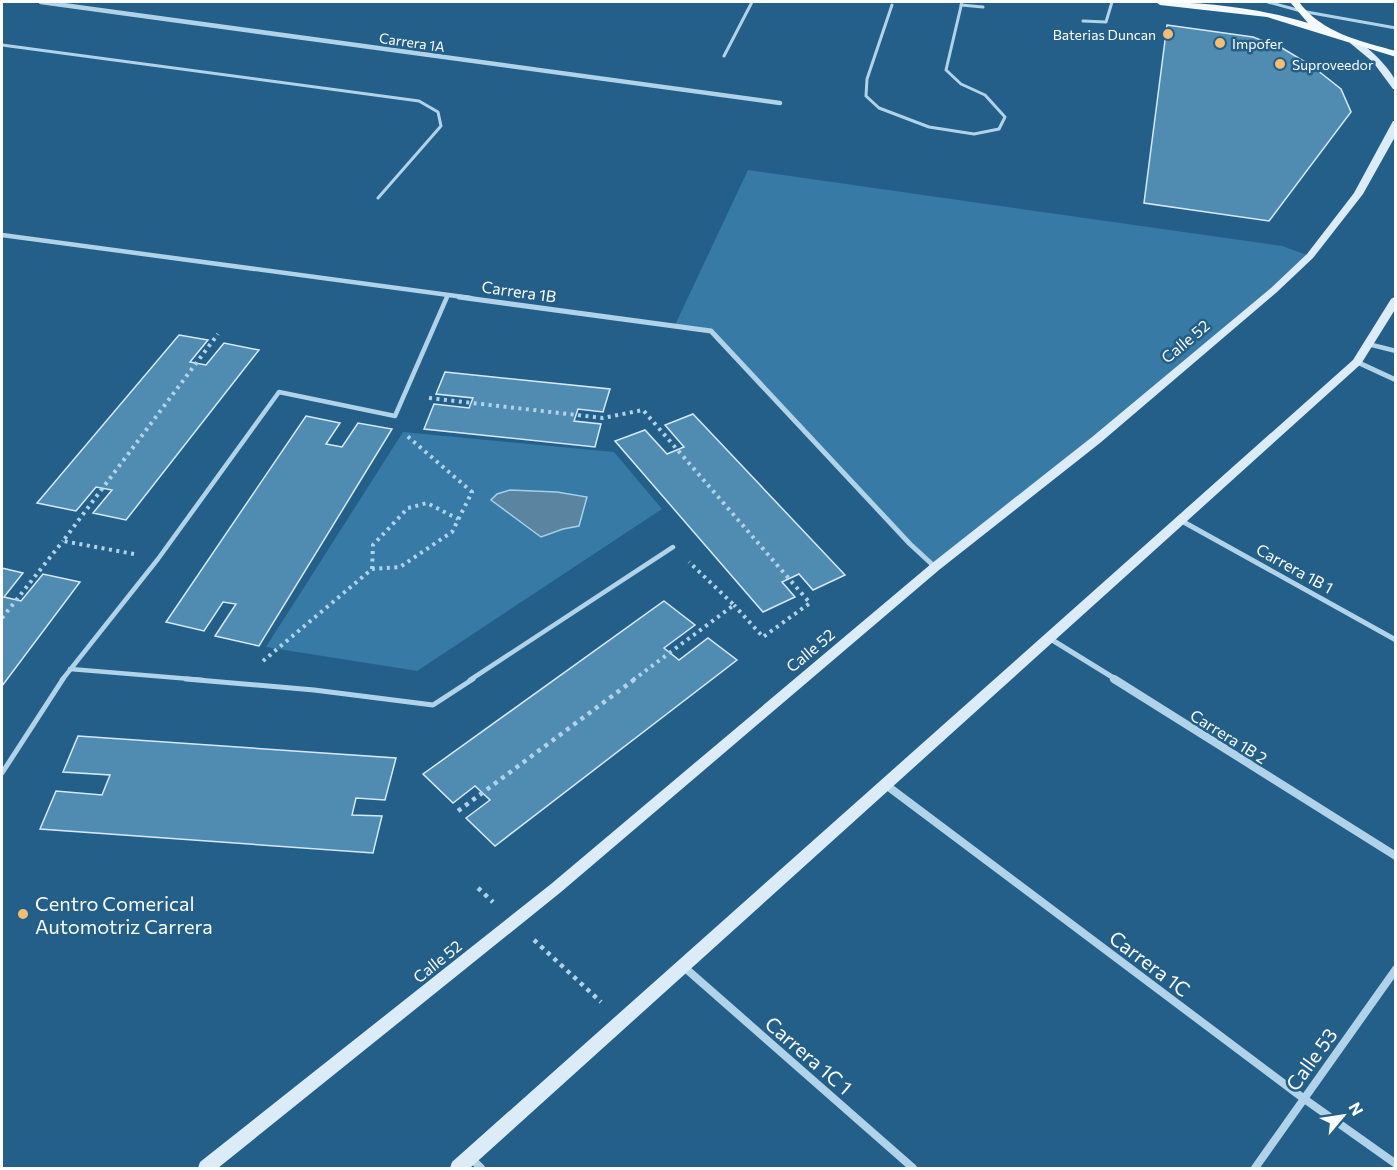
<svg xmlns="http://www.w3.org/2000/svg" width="1397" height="1170" viewBox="0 0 1397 1170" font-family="Commissioner,sans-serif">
<rect width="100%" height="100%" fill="#235f89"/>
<g fill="#377aa6">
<polygon points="748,170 1282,246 1310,256 935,567 711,331 675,325"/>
<polygon points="403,432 614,452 662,509 417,671 266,647"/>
</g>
<polygon fill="#5b84a0" stroke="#a4d0eb" stroke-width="1.5" points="510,490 557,492 587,497 579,526 563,529 541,537 491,500 497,494"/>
<g fill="#508bb2" stroke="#d4eaf8" stroke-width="1.5">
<polygon points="1167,25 1253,37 1282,48 1312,66 1341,89 1351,112 1269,221 1144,203"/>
<polygon points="179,335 208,340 190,362 206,365 224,343 259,350 126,520 93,513 112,490 96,487 76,511 37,503"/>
<polygon points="445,372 610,389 603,412 578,409 574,421 601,424 595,447 424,429 434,404 469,408 473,398 436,394"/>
<polygon points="693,414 845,575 813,590 799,574 782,582 795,597 763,612 615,441 645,430 667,454 684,447 665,425"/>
<polygon points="306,416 340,423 326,444 342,447 358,423 392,429 259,646 215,636 236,604 223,602 204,631 166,622"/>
<polygon points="2,568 23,573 4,597 21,601 43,574 80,582 2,686"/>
<polygon points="664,601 695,625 664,648 679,660 708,638 737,660 495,846 466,818 490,800 475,786 453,803 423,774"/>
<polygon points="78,736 396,758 385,800 356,798 352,815 382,816 373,853 40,829 56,791 102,795 110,775 63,772"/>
</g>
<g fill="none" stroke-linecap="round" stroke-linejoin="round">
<g stroke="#b0d3ea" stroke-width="4" stroke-dasharray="3 4.5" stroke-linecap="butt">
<polyline points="429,398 603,418 643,410 810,603 763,637 734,605"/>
<polyline points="134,554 63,541 218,334"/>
<polyline points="372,569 373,545 408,508 427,503 458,519"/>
<polyline points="2,618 63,541"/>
<polyline points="263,661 372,569 400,567 452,532 472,492 406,435"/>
<polyline points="633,680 734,605 689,562"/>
</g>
<g stroke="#b0d3ea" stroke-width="4.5" stroke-dasharray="4 5" stroke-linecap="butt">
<polyline points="458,811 635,679"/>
<polyline points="478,888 493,902"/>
<polyline points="534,940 601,1002"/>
</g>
<g stroke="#b0d3ea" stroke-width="3">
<polyline points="1268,2 1301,11 1396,28"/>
<polyline points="892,5 867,79 866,96 879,108 929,127 974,134 999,129 1005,117 985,95 961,84 946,70 962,2"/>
<polyline points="961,5 983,7"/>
<polyline points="1083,21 1106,22 1112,2"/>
<polyline points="2,45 419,101 438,112 441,126 378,198"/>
<polyline points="724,56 752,2"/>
<polyline points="446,298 448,295"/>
</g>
<g stroke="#b0d3ea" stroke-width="4.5">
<polyline points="1368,344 1396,351"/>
<polyline points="70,669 203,680"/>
<polyline points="62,680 158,559 279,392 395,416 447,297"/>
<polyline points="470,680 673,547"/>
</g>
<g stroke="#b0d3ea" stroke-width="5">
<polyline points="186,679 314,690 433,705 473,679"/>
<polyline points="2,773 63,679"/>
</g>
<g stroke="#b0d3ea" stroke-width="4.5">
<polyline points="41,2 780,103"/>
<polyline points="2,235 471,298"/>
</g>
<g stroke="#b0d3ea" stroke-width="5">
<polyline points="459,297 711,331 910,544 935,567"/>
<polyline points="1357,362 1396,380"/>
<polyline points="1180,520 1396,640"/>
<polyline points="1049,638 1117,680"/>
</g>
<g stroke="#b0d3ea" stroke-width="8">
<polyline points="1114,679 1396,856"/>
<polyline points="886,785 1303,1098 1396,1164"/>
<polyline points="684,967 913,1168"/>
<polyline points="471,1158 481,1168"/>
<polyline points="1255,1168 1396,969"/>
</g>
<g fill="#dbecf8" fill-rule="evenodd">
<path d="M1350,39C1362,39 1390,68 1395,80C1396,82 1396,87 1396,89H1393L1373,62L1350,43Z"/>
<polygon points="1393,121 1396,121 1396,135 1363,194 1313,258 1277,292 1100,443 939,570 561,892 218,1168 198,1168 200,1162 551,884 931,564 1092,437 1271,288 1307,254 1354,193"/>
<polygon points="1396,296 1396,308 1361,364 470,1168 450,1168 452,1162 1353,360 1391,299"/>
</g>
<path fill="#f4f9fe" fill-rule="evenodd" d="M1156,2C1207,2 1258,8 1308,23L1290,2H1299C1322,33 1360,41 1396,51V57L1267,17L1160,5Z"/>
</g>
<g fill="#f5bc73" stroke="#235f89" stroke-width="2">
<circle cx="1168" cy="34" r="6"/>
<circle cx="1220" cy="43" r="6"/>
<circle cx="1280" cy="64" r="6"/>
<circle cx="23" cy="914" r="6"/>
</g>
<g text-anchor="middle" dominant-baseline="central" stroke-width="5" stroke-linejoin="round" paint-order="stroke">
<g font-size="14" fill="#fff" stroke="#235f89" text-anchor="start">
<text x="1156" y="34" text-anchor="end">Baterias Duncan</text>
<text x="1232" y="43">Impofer</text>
<text x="1292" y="64">Suproveedor</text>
</g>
<g font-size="14" fill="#fff" stroke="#235f89">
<text transform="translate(412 42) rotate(8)">Carrera 1A</text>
</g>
<g font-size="16" fill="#fff" stroke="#235f89">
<text transform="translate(519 291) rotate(8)">Carrera 1B</text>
<text transform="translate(1185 341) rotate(-40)">Calle 52</text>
<text transform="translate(1295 568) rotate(29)">Carrera 1B 1</text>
<text transform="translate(810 650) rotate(-40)">Calle 52</text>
<text transform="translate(1229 736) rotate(32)">Carrera 1B 2</text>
<text transform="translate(437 961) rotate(-39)">Calle 52</text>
</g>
<g font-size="20" fill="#fff" stroke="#235f89" text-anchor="start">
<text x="35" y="903">Centro Comerical<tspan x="35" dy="23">Automotriz Carrera</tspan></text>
</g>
<g font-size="20" fill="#fff" stroke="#235f89">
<text transform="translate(1150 963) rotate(37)">Carrera 1C</text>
<text transform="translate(809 1055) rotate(41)">Carrera 1C 1</text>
<text transform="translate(1311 1059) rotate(-54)">Calle 53</text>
</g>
</g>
<rect width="1397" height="1170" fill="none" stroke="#ffffff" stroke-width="6"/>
<g transform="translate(1343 1116) rotate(61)" stroke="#235f89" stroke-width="4.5" paint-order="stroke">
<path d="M0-4.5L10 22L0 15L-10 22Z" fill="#ffffff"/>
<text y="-9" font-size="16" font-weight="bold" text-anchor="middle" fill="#ffffff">N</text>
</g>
</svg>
